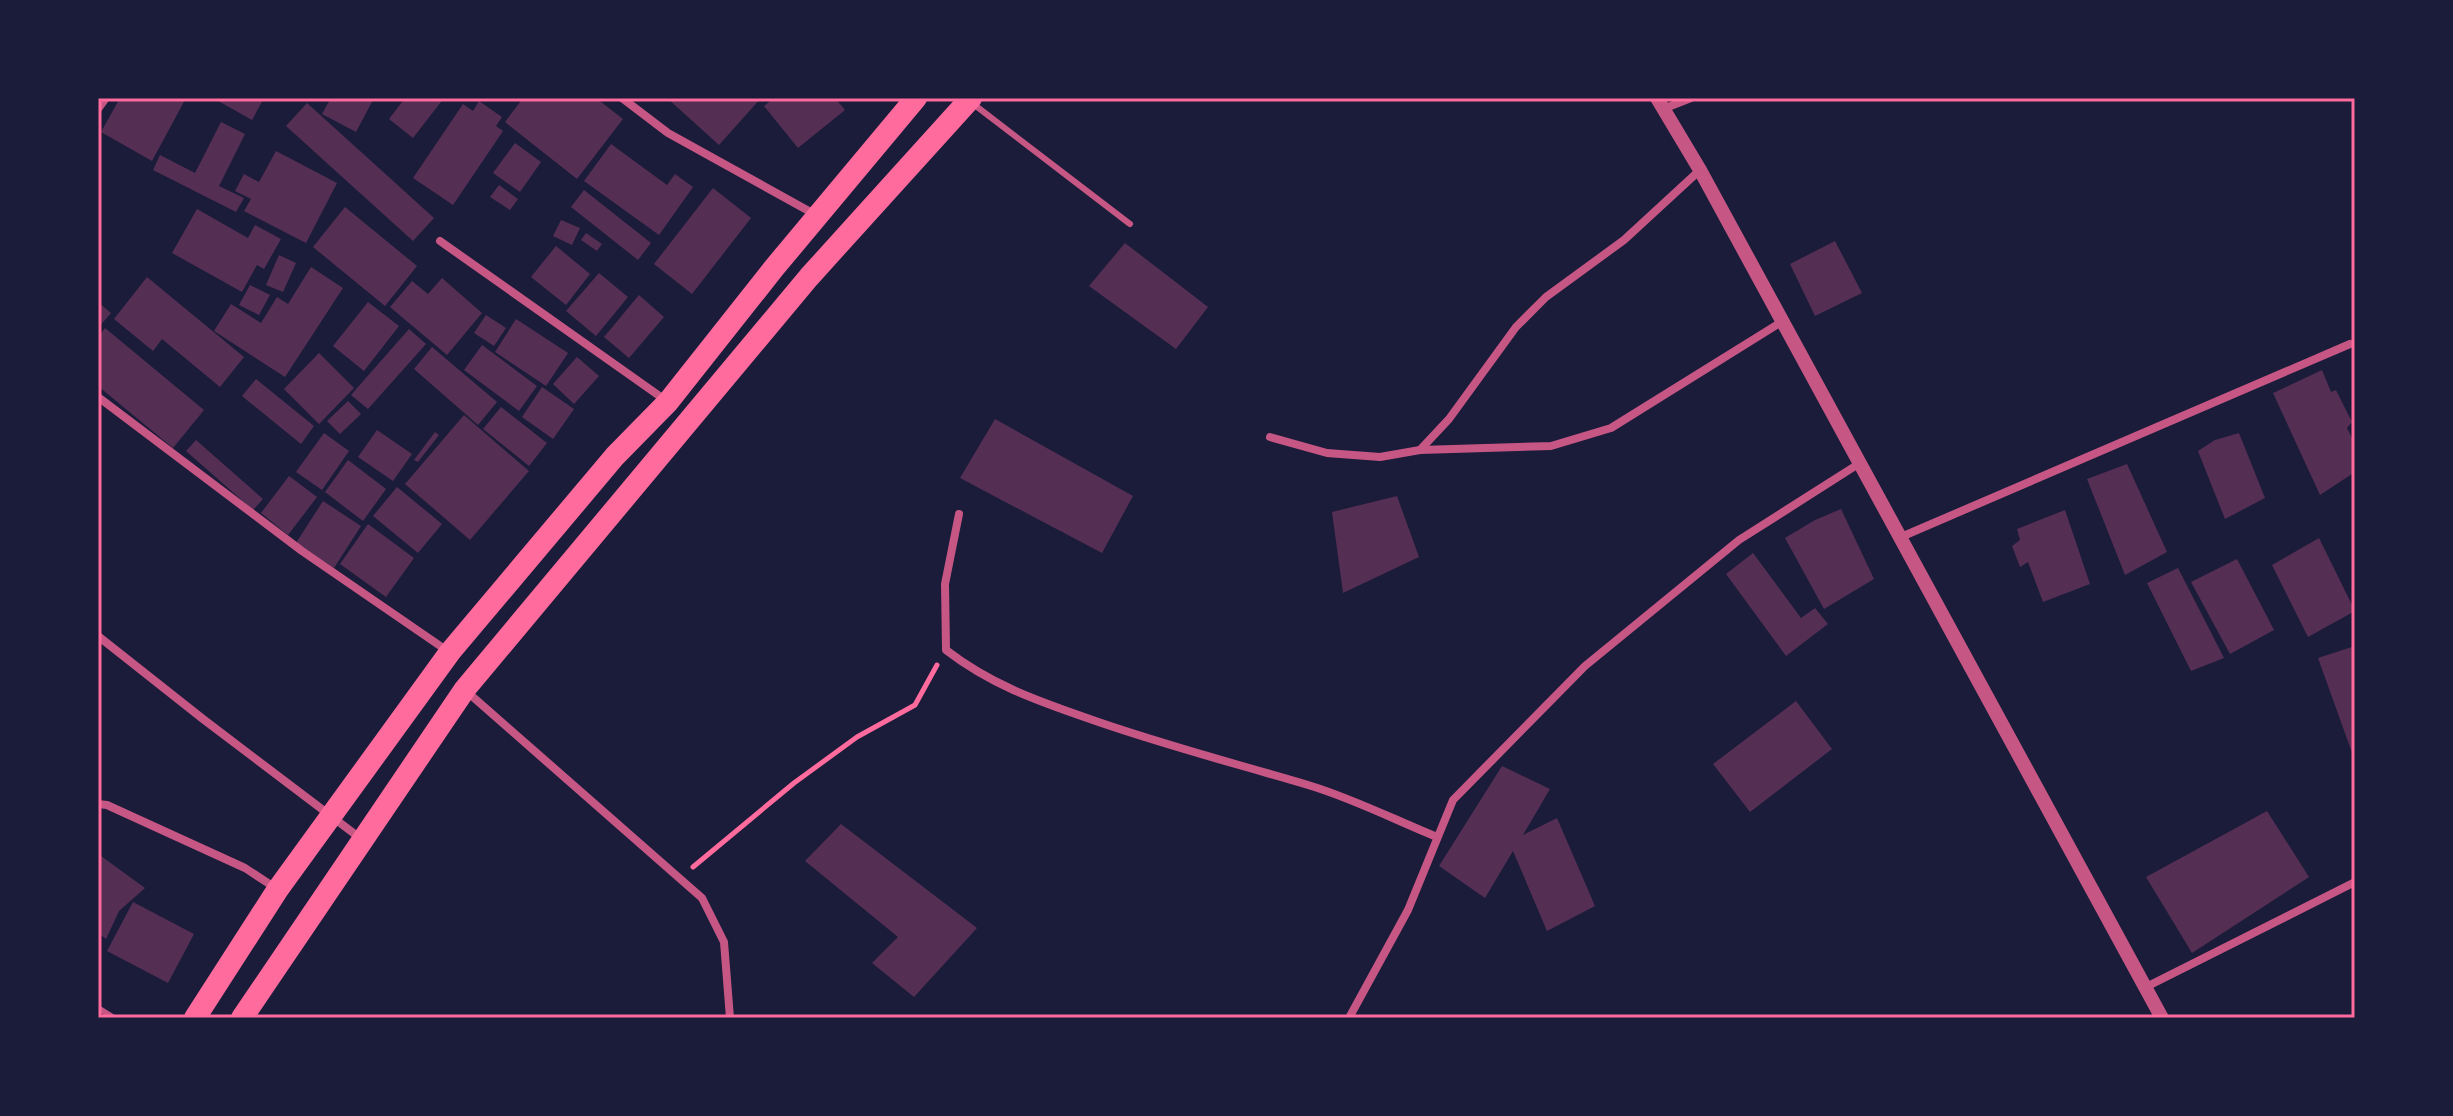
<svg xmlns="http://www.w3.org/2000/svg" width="2453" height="1116" viewBox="0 0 2453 1116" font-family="'Fira Sans',sans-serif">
<rect width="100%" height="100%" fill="#1b1b3a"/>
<g fill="#542f53">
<polygon points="120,98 186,98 152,161 101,132"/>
<polygon points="213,98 264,98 252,120"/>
<polygon points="331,98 374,98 356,132 322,114"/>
<polygon points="405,98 444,98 413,138 389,119"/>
<polygon points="523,98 596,98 623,119 577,179 505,122"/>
<polygon points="667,98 761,98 719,145"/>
<polygon points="774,98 835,98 845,110 798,148 764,106"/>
<polygon points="479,101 502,117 496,126 503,131 453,205 413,178 463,104 473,111"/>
<polygon points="307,103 434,218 413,241 286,126"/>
<polygon points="221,122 245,134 219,186 244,198 236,212 153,170 160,155 195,173"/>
<polygon points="515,143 541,162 520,192 493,173"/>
<polygon points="611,144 667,185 675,174 693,187 659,235 584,181"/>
<polygon points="276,151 337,183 306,243 244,211 251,199 235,191 244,174 259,182"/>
<polygon points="499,185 518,199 510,210 490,197"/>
<polygon points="713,188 751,218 692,294 654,264"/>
<polygon points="584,190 651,243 638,260 571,207"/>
<polygon points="345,207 417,266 385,306 313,247"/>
<polygon points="197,209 248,238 255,225 281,239 264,269 257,265 242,292 172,253"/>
<polygon points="561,220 580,228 572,245 553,236"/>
<polygon points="586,233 602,244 597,251 581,240"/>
<polygon points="1835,241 1862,293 1815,316 1790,264"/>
<polygon points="1125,243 1208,307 1176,349 1089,286"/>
<polygon points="556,246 590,274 566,305 531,277"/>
<polygon points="279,255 296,263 283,292 266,285"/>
<polygon points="311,267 343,288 285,377 214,331 231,304 261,323 277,297 288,304"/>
<polygon points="599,273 628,297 596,336 566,311"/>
<polygon points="147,277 244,357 220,387 162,339 153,351 114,319"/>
<polygon points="442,278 482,313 447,355 390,307 412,281 428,294"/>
<polygon points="250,285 270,295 259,315 239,305"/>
<polygon points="639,295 664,317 629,358 604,337"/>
<polygon points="98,302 111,313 98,328"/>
<polygon points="368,302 399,326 364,371 333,346"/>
<polygon points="486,315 506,328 494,346 474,333"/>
<polygon points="516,319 568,353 546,386 495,352"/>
<polygon points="105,328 204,410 173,448 98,386 98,337"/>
<polygon points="409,329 426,344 368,409 351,395"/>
<polygon points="482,345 537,386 519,411 464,370"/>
<polygon points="432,347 497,402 478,425 414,369"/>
<polygon points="319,353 354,388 319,424 284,389"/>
<polygon points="577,357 599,376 574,404 553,384"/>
<polygon points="2322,370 2331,392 2336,390 2352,422 2347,428 2355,444 2355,472 2320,495 2273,393"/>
<polygon points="256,379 314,426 301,444 242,396"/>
<polygon points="542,387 574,409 553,439 522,417"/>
<polygon points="348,401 361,414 340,434 327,421"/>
<polygon points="501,407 547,443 529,466 483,429"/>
<polygon points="464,415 529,471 470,540 405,484"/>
<polygon points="995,419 1133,496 1102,553 960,478"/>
<polygon points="377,430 412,454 393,481 358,457"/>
<polygon points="435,432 439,435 418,462 414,460"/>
<polygon points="324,433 349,451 322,490 296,472"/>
<polygon points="2239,433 2265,498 2225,519 2198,451 2215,440"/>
<polygon points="196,440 263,499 253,510 186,451"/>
<polygon points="348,460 386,489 363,521 325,492"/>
<polygon points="2127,464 2167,552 2125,575 2087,479"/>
<polygon points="289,476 317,497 288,535 261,513"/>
<polygon points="397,487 442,524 418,553 373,516"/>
<polygon points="1397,496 1419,557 1343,593 1332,512"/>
<polygon points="323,501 361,526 334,568 296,543"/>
<polygon points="1841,509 1874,579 1824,609 1785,538 1815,520"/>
<polygon points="2065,510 2090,584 2043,602 2028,562 2020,567 2012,546 2020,540 2017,529"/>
<polygon points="368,524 414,558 386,597 340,564"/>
<polygon points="2319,538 2355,611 2308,637 2272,565"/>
<polygon points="1753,553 1801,618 1815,608 1828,624 1786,656 1726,574"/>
<polygon points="2237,559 2274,630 2230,654 2191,582"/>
<polygon points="2178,568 2224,658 2191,671 2147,583"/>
<polygon points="2355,646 2355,761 2318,658"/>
<polygon points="1796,701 1832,749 1750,812 1713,764"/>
<polygon points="1502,766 1550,789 1523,835 1557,818 1595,906 1547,931 1513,851 1485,898 1439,866"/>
<polygon points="2267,811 2309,877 2192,953 2146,877"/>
<polygon points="841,824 977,928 914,997 872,963 898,937 805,861"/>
<polygon points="101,856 145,888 119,911 106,939 98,933 98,860"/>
<polygon points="133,902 194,934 168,983 107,951"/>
</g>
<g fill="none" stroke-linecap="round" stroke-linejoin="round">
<polyline stroke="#ff6b9d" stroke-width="5" points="693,867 794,783 857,737 915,705 937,665"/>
<g stroke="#c65784" stroke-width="6">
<polyline points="972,103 1130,224"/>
<polyline points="98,1008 114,1018"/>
</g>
<g stroke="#c65784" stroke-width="8">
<polyline points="622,98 668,133 816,215"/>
<polyline points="98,109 106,98"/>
<polyline points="1663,109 1691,98"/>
<polyline points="440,241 668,402"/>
<polyline points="98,397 302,551 449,652"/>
<polyline points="1270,437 1327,453 1380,457 1420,450 1449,419 1516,327 1546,297 1624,240 1700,170"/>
<polyline points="1420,450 1551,446 1611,428 1783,321"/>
<path d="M959,514L945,584L946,650C990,684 1035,700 1087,718C1160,744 1234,763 1308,785C1352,798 1395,820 1437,837"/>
<polyline points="1901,537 2350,344"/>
<polyline points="98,636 203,719 360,838"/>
<polyline points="465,690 702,898 724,942 730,1018"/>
<polyline points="98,804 107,805 245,868 277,889"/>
<polyline points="2146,987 2355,882"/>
<polyline points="1349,1018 1408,910 1453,800 1585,666 1739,540 1860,463"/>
</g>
<polyline stroke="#c65784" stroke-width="14" points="1657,98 1700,170 2162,1018"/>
<g stroke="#ff6b9d" stroke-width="22">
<polyline points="195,1018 278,889 450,652 615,456 668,402 774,268 916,98"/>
<polyline points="242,1018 465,689 809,277 971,98"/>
</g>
</g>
<rect width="2453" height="1116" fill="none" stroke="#1b1b3a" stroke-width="200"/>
<rect x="100" y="100" width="2253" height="916" fill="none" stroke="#ff6b9d" stroke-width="3"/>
</svg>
